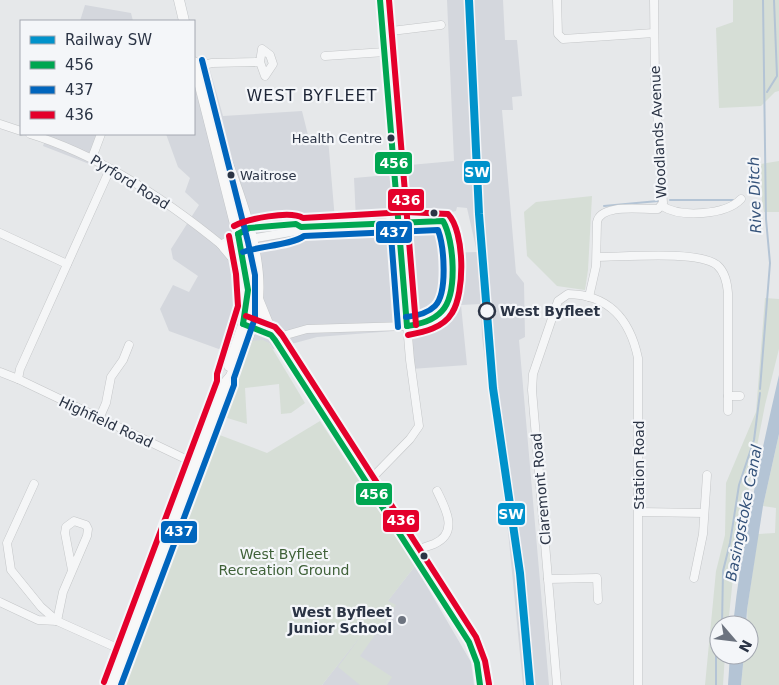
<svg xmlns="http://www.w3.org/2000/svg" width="779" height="685" viewBox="0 0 779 685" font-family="'DejaVu Sans',sans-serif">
<rect width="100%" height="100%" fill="#e6e8ea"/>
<g fill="#d4d7dd" fill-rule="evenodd">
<path d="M447,0H503L505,40H517L522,96L512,97L513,110H502L516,273L524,283L525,337L519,340L549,685H523L508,531L482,337L481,304L461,305L467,365L411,369L407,330L317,337L273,349L269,343L251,341L227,352L169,331L160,309L173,285L189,292L198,276L173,259L171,249L199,205L185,192L190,178L178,167L166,134H194V60L206,56L223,116L302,111L309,139L328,138L335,220H356L354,178L399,174V166L454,161ZM457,207L467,208L477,252L446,253L444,214L456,211Z"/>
<polygon points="85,5 131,13 133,21 80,21"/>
<polygon points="47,134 101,134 92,165 43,146"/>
<polygon points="415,566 471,662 474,685 322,685"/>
</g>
<g fill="#d6ded6">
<polygon points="733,0 779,0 779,91 775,92 761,106 719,108 716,28 733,22"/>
<polygon points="779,161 779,212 764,212 762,201 761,164"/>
<polygon points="592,196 588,270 585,290 557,286 527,256 524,212 536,202"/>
<polygon points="765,298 779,299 779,349 765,405 735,559 728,625 719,625 719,655 725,655 723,685 705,685 716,571 725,535 726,483 756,412"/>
<polygon points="263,340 269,343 305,403 291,413 281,414 279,384 245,388 247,424 224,417 251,341"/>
<polygon points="320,421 415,566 388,601 396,605 360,656 392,677 387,685 360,685 338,667 364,632 322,685 125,685 217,434 267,453"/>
<polygon points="779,434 779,685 741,685 744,655 749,655 747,610 758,534 775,533 776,508 763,506"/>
</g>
<g fill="#b4c4d5">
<path d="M779,375V434L763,506L747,610L746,625H733C742,541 760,458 779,375Z"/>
<polygon points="730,655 744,655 741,685 728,685"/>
</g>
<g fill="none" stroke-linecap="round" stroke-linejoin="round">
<g stroke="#b4c4d5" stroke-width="2">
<polyline points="767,92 777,76 774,0"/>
<polyline points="670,200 733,200"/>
<polyline points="604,206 658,201"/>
<polyline points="760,389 770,263 766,219 763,0"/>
<polyline points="722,625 723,571 730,543 739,485 754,440 760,393"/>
<polyline points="716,685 716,651 719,642"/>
</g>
<defs>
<g id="minor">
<polyline points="557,0 558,34 563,39 654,33"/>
<polyline points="383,32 441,25"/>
<polyline points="325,56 385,52"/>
<polyline points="195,67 212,63 260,62 262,49 270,55 273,64 265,76 260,62"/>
<polyline points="0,124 21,131"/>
<path d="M30,134C99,155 169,202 224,247L237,246L256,238L296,231L301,227L440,220L447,225L451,250V293L445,309L435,317L407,326L307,329L279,337"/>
<polyline points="92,158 101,134"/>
<polyline points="110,169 20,369 18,379 196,464"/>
<path d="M662,206C681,218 726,215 741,199"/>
<polyline points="0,233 67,264"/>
<polyline points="221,245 249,228 296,224 301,227"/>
<path d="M597,257C623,257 698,250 717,265C725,272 727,282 728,293V411"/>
<path d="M589,297L596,266L597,222C601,203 642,210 658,209L663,203L655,81L654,0"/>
<polyline points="251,319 274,329 279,341"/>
<polyline points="247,326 271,335 275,340 469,642 477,663 480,685"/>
<polyline points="0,372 18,379"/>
<polyline points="728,396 740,396"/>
<polyline points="99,419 106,403 111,377 123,360 129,345"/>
<polyline points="368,482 410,439 419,426 410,360 380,0"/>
<polyline points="34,484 7,543 11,570 41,607 57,621 124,651"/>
<polyline points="639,512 704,513"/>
<path d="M412,553C419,548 427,547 434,544C459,533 446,509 437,491"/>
<polyline points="694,578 703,534 707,475"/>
<polyline points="548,579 597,578 598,600"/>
<polyline points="0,602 38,620 57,621"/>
<polyline points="57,621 63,592 87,536 88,529 86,525 74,521 66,527 65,533 72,570"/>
<path d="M557,685L532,390L533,374L558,301L568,294C610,295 630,320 638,358V685"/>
</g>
<g id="major">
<polyline points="179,0 184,21"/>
<polyline points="194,62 240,244 247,306 246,316 229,366"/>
<polyline points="224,247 245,272"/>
<polyline points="258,299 269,326"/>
<path d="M112,685L226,382L231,376C240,354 253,331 257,308C266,253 234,182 216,131L211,127"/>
</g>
</defs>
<use href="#minor" stroke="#c4c6c8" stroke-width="9"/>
<use href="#major" stroke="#c2c5c8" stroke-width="11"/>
<use href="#minor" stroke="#f5f6f7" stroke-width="8"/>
<use href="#major" stroke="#f8f8f8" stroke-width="10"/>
<defs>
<g id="bus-1">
<polyline points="380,0 407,326"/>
<path d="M238,234L249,228L296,224L301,227L443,221C454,240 458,294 442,311C433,321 420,324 407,326"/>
<polyline points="238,234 248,290 243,324"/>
<polyline points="243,324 271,335 275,340 469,642 477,663 480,685"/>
</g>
<g id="bus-2">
<polyline points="390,222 398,327"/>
<path d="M243,252C260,246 292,245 304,236L438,230C444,246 448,293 435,306C427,314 416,316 406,317"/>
<polyline points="121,685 234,385 234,378 255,318 255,275 248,242 202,60"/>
</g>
<g id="bus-3">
<polyline points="389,0 416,325"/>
<path d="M234,226C247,219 290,210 303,218L406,212L448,214C465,232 465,293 452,313C443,328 424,332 408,335"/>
<polyline points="246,316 275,327 282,335 476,637 485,661 489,684"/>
<polyline points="104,682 217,381 217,374 238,306 236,274 229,236"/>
</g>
</defs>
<use href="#bus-1" stroke="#f4f6f9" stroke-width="10"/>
<use href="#bus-2" stroke="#f4f6f9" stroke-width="10"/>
<use href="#bus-3" stroke="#f4f6f9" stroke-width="10"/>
<use href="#bus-1" stroke="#00a651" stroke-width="6"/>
<use href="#bus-2" stroke="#0065bd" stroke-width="6"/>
<use href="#bus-3" stroke="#e4002b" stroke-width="6"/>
<defs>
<polyline id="rail-1" points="469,0 479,214 493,388 520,573 530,685"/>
</defs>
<use href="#rail-1" stroke="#f4f6f9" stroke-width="11"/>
<use href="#rail-1" stroke="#0092cb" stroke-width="8"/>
</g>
<g fill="#2b3445" stroke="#f4f6f9" stroke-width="2">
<circle cx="391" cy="138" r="4.5"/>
<circle cx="231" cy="175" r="4.5"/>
<circle cx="434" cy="213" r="4.5"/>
<circle cx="424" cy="556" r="4.5"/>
</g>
<circle fill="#f4f6f9" stroke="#2b3445" stroke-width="2.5" cx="487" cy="311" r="8"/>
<circle fill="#6c737f" stroke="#f4f6f9" stroke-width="2" cx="402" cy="620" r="5"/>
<g text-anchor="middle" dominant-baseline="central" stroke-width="4.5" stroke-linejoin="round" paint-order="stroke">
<g font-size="13" fill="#2b3445" stroke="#f4f6f9" text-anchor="end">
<text x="382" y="138">Health Centre</text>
<text x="240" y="175" text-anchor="start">Waitrose</text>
</g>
<g font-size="14" fill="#2b3445" stroke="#f4f6f9">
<text transform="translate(658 132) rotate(-93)">Woodlands Avenue</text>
<text transform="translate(130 182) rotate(32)">Pyrford Road</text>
<text transform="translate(106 422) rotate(25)">Highfield Road</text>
<text transform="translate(639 465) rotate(-90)">Station Road</text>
<text transform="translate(541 489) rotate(-95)">Claremont Road</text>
</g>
<g font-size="14" font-weight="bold" fill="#2b3445" stroke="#f4f6f9" text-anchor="start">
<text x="500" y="311">West Byfleet</text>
</g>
<g font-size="14" fill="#3f6138" stroke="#f4f6f9">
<text x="284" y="554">West Byfleet<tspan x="284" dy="16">Recreation Ground</tspan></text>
</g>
<g font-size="14" font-weight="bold" fill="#2b3445" stroke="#f4f6f9" text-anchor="end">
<text x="392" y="612">West Byfleet<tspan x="392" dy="16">Junior School</tspan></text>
</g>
<g font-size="15" font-style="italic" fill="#34527a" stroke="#f4f6f9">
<text transform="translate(755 195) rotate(-92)">Rive Ditch</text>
<text transform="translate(744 513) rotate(-79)">Basingstoke Canal</text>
</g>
<g font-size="16" letter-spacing="1" fill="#1d2536" stroke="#f4f6f9">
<text x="312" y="95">WEST BYFLEET</text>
</g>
</g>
<g stroke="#f4f6f9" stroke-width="2">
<rect x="374" y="151" width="39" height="24" rx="5" fill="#00a651"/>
<rect x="463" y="160" width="28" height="24" rx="5" fill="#0092cb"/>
<rect x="387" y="188" width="38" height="24" rx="5" fill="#e4002b"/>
<rect x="375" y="220" width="38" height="24" rx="5" fill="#0065bd"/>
<rect x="355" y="482" width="38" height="24" rx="5" fill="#00a651"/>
<rect x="497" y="502" width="29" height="24" rx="5" fill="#0092cb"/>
<rect x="382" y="509" width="38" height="24" rx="5" fill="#e4002b"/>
<rect x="160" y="520" width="38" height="24" rx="5" fill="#0065bd"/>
</g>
<g font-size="14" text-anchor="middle" font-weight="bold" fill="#fff">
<text x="394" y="168">456</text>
<text x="477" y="177">SW</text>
<text x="406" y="205">436</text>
<text x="394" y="237">437</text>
<text x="374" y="499">456</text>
<text x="511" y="519">SW</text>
<text x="401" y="525">436</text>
<text x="179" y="536">437</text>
</g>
<rect x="20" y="20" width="175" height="115" fill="#f4f6f9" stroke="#a4a8b1"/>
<rect x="30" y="36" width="25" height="8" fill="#0092cb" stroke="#a4a8b1"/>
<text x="65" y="45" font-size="15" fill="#2b3445">Railway SW</text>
<rect x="30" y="61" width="25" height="8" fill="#00a651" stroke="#a4a8b1"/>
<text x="65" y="70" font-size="15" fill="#2b3445">456</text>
<rect x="30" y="86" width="25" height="8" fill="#0065bd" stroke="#a4a8b1"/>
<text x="65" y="95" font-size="15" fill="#2b3445">437</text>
<rect x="30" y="111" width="25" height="8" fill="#e4002b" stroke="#a4a8b1"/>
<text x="65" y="120" font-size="15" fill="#2b3445">436</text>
<g transform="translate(734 640) rotate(118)"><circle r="24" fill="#f4f6f9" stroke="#a4a8b1"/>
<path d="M0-4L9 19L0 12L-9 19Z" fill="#6c737f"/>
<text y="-8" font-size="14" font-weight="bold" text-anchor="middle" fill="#2b3445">N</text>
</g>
</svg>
